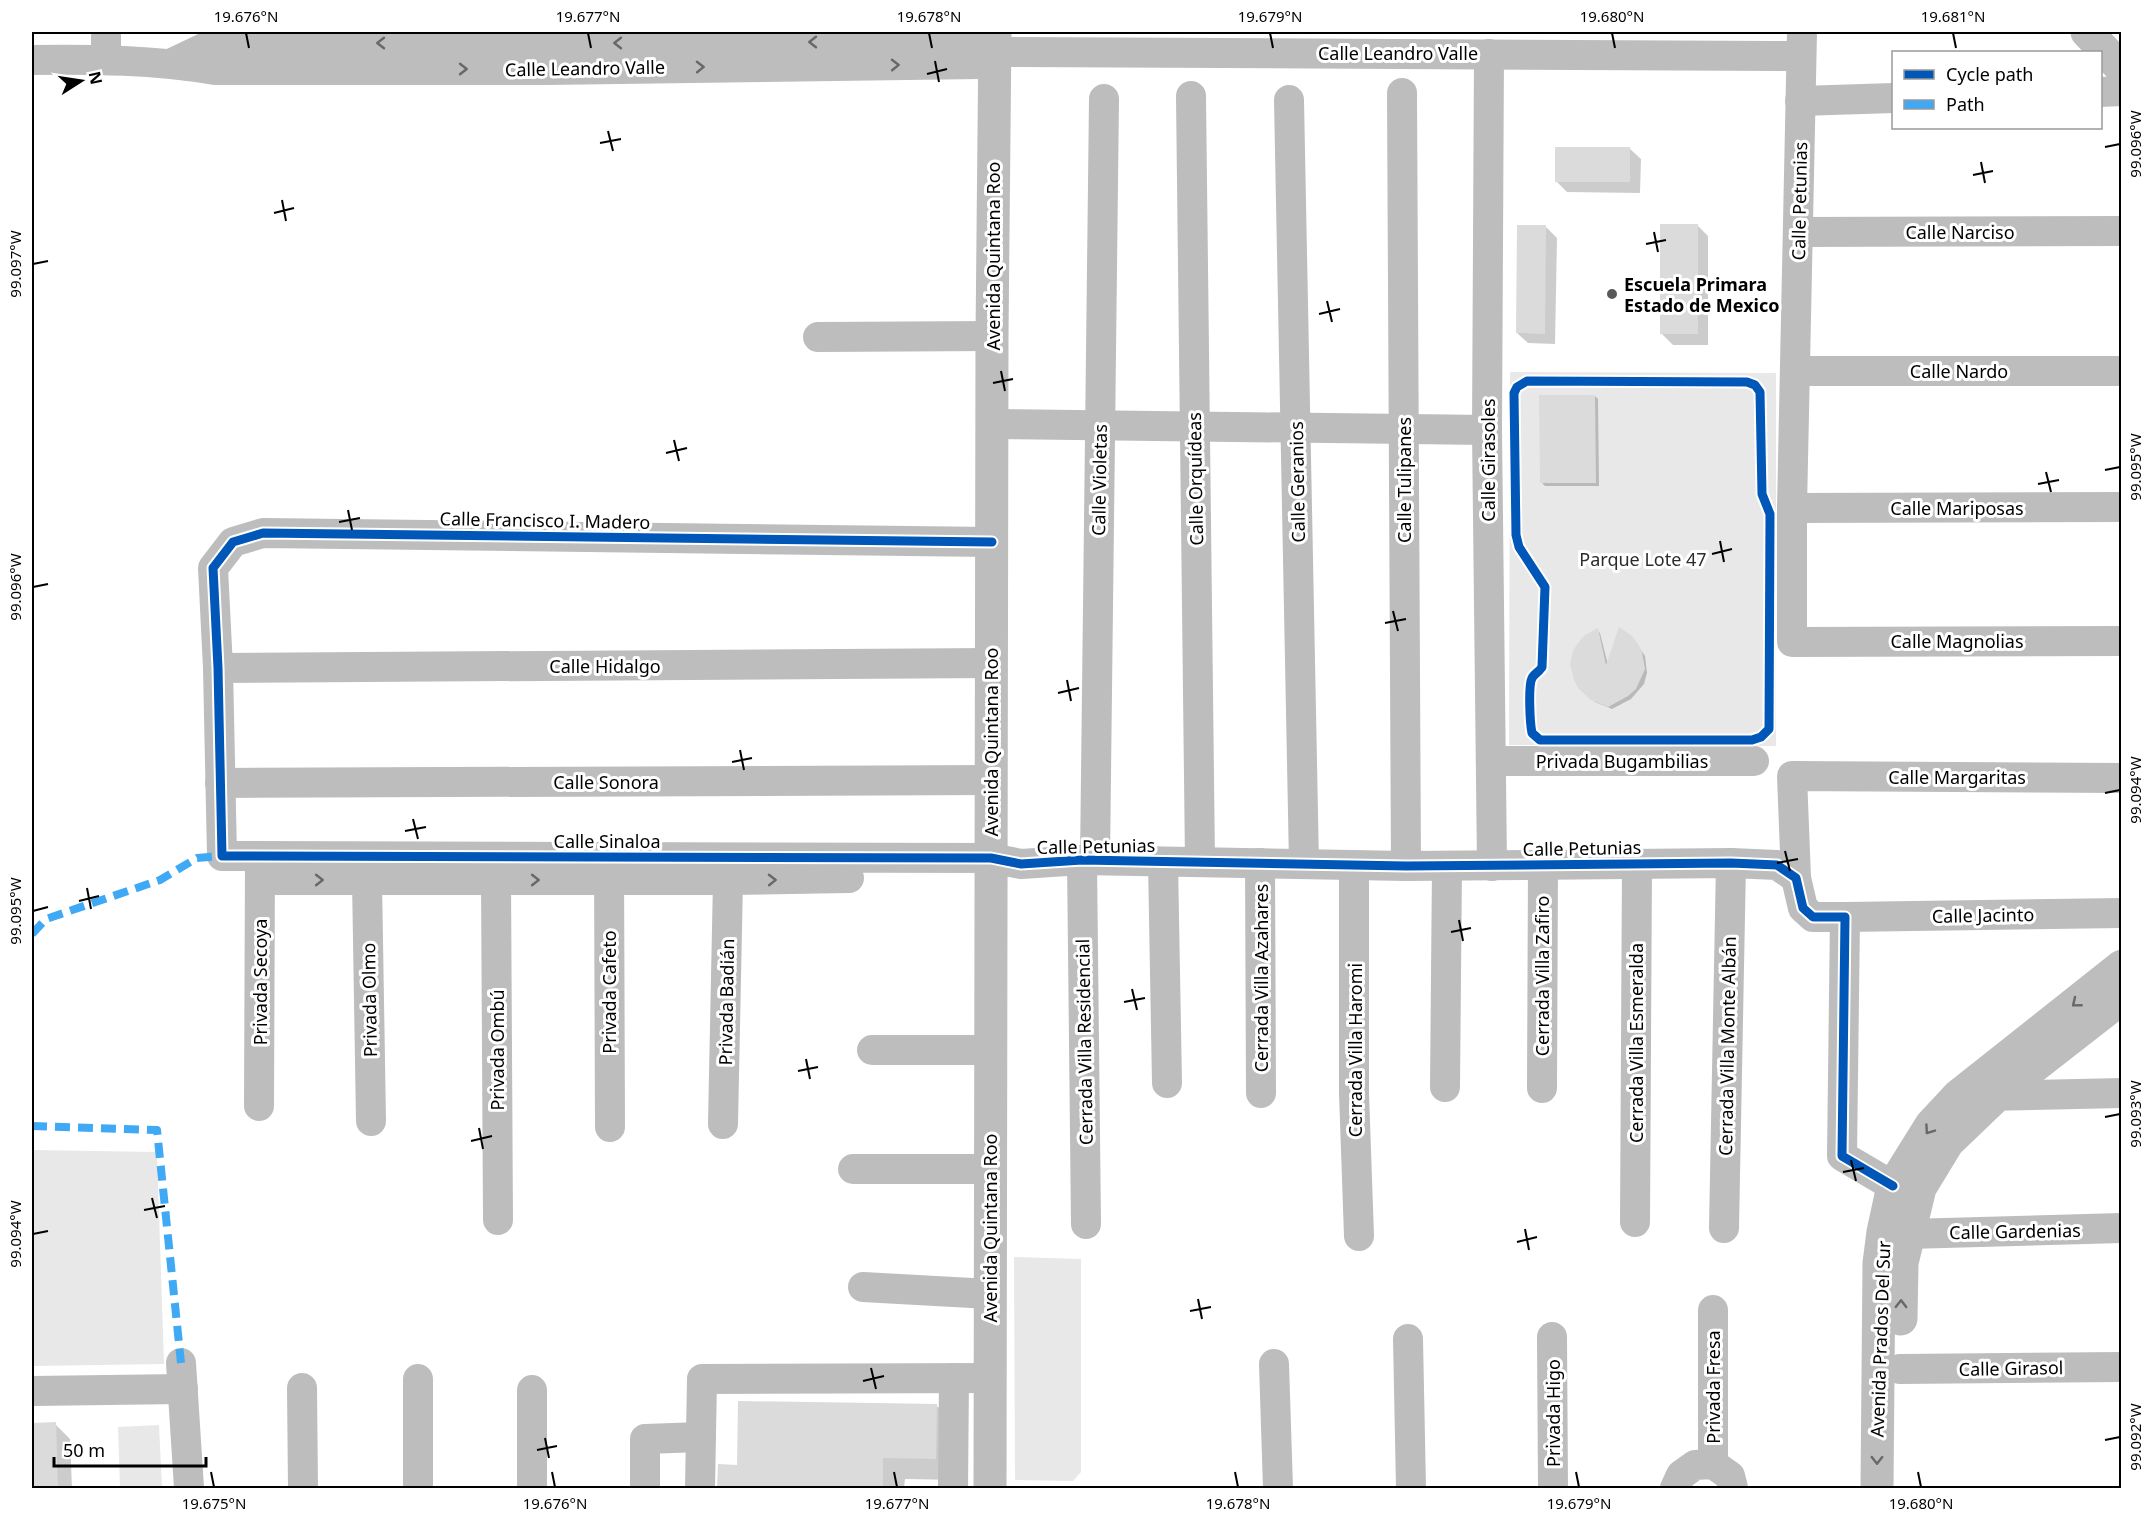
<svg xmlns="http://www.w3.org/2000/svg" width="2153" height="1520" viewBox="0 0 2153 1520" font-family="'Noto Sans',sans-serif">
<rect width="100%" height="100%" fill="#fff"/>
<g fill="#e8e8e8">
<polygon points="1510,372 1776,373 1776,746 1509,745"/>
<polygon points="32,1150 157,1152 164,1364 32,1366"/>
<polygon points="1014,1257 1081,1259 1081,1472 1073,1481 1015,1480"/>
<polygon points="159,1425 162,1488 120,1488 118,1427"/>
</g>
<g fill="#0003">
<polygon points="1630,149 1641,159 1640,193 1567,192 1556,181"/>
<polygon points="1697,225 1708,236 1708,345 1673,345 1662,334"/>
<polygon points="1546,227 1557,238 1555,344 1528,343 1517,333"/>
<polygon points="1595,396 1598,399 1599,486 1545,486 1542,483"/>
<polygon points="1597,630 1600,633 1608,665 1635,641 1645,656 1647,673 1644,684 1631,699 1612,709 1595,702 1579,687"/>
<polygon points="936,1405 958,1427 957,1480 905,1479 904,1488 719,1488 719,1466 738,1466"/>
<polygon points="32,1424 55,1424 70,1439 72,1488 32,1488"/>
</g>
<g fill="#dbdbdb">
<rect x="1555" y="147" width="75" height="35"/>
<rect x="1660" y="224" width="38" height="110"/>
<polygon points="1517,225 1546,225 1545,334 1516,333"/>
<polygon points="1539,395 1595,395 1596,483 1540,483"/>
<polygon points="1619,627 1632,636 1638,644 1642,652 1645,669 1636,689 1628,696 1608,707 1591,700 1578,688 1574,680 1570,664 1573,651 1578,643 1585,635 1598,628 1606,665"/>
<polygon points="738,1401 937,1404 936,1459 883,1458 883,1488 717,1488 718,1464 737,1465"/>
<polygon points="56,1422 58,1488 32,1488 32,1423"/>
</g>
<g fill="none" stroke-linecap="round" stroke-linejoin="round">
<g stroke="#bdbdbd" stroke-width="30">
<polyline points="1802,32 1792,508 1792,642 2122,641"/>
<polyline points="1489,54 1487,430 1492,866"/>
<polyline points="106,59 106,32"/>
<path d="M32,60C94,59 154,60 215,70H547L980,64L995,52"/>
<polyline points="172,63 212,44 288,42 979,41 995,52 1801,56"/>
<polyline points="2100,92 2122,91"/>
<polyline points="1402,93 1406,866"/>
<polyline points="1191,96 1200,862"/>
<polyline points="1289,100 1304,864"/>
<polyline points="1800,101 1894,98"/>
<polyline points="1798,232 2122,231"/>
<polyline points="818,337 992,336"/>
<polyline points="1796,371 2122,371"/>
<polyline points="992,424 1487,430"/>
<polyline points="1792,508 2122,507"/>
<polyline points="992,542 263,533 233,542 213,568 218,668 222,856 991,858 1021,864 1082,860 1406,866 1731,863 1777,865 1796,878 1803,908 1813,917 1845,917 1842,1156 1893,1186"/>
<polyline points="218,668 992,663"/>
<polyline points="1491,761 1754,761"/>
<polyline points="220,783 991,780"/>
<polyline points="609,860 610,1127"/>
<polyline points="1082,860 1086,1224"/>
<polyline points="1095,860 1104,99"/>
<polyline points="1163,862 1167,1083"/>
<polyline points="1260,863 1261,1093"/>
<polyline points="1354,865 1354,1093 1359,1236"/>
<polyline points="1796,878 1792,776 2122,778"/>
<polyline points="260,880 728,880 849,878"/>
<polyline points="367,880 371,1121"/>
<polyline points="496,880 498,1220"/>
<polyline points="1845,917 2122,913"/>
<polyline points="872,1050 991,1050"/>
<polyline points="1445,1087 1447,866"/>
<polyline points="1542,1088 1543,865"/>
<polyline points="1984,1096 2122,1093"/>
<polyline points="259,1106 260,860"/>
<polyline points="723,1124 728,880"/>
<polyline points="853,1169 990,1169"/>
<polyline points="1635,1222 1637,864"/>
<polyline points="1724,1228 1731,863"/>
<polyline points="1908,1234 2122,1228"/>
<polyline points="863,1287 990,1294"/>
<polyline points="1713,1310 1713,1464"/>
<polyline points="1552,1337 1553,1488"/>
<polyline points="1408,1339 1411,1488"/>
<polyline points="181,1363 189,1488"/>
<polyline points="1274,1364 1278,1488"/>
<polyline points="1900,1369 2122,1367"/>
<polyline points="302,1388 303,1488"/>
<polyline points="32,1391 183,1389"/>
<polyline points="418,1488 418,1379"/>
<polyline points="532,1488 532,1390"/>
<polyline points="645,1488 645,1439 701,1437"/>
<polyline points="700,1488 702,1379 990,1378"/>
<polyline points="953,1488 954,1378"/>
<polyline points="1675,1488 1681,1475 1695,1465 1713,1464 1730,1476 1733,1488"/>
</g>
<g stroke="#bdbdbd" stroke-width="33">
<polyline points="2087,32 2122,69"/>
<polyline points="1901,1319 1902,1263 1920,1188 1948,1142 1996,1096 2122,998"/>
<polyline points="990,1488 992,336 995,32"/>
<polyline points="1877,1488 1879,1263 1883,1232 1893,1186 1931,1125 1958,1096 2122,966"/>
</g>
<g stroke="#3fa9f5" stroke-width="8" stroke-dasharray="15 8" stroke-linecap="butt">
<polyline points="32,934 46,919 160,880 197,858 222,856"/>
<polyline points="32,1126 157,1130 181,1363"/>
</g>
<defs>
<g id="cycleway">
<path d="M1527,381L1747,382L1755,385L1760,392L1762,494L1770,514L1769,729L1761,737L1752,740H1540L1532,733C1530,724 1528,686 1532,678C1534,674 1540,671 1542,667L1545,587L1519,547L1516,535L1514,393L1517,387Z"/>
<polyline points="992,542 263,533 233,542 213,568 218,668 222,856 991,858 1021,864 1082,860 1406,866 1731,863 1777,865 1796,878 1803,908 1813,917 1845,917 1842,1156 1893,1186"/>
</g>
</defs>
<use href="#cycleway" stroke="#fff" stroke-width="13"/>
<use href="#cycleway" stroke="#0057b8" stroke-width="9"/>
</g>
<defs><path id="oneway-chevron" d="M-2-3.5L2.5 0L-2 3.5" fill="none" stroke-width="1.6" stroke-linecap="round" stroke-linejoin="round" transform="scale(1.5)"/></defs>
<g stroke="#686868">
<use href="#oneway-chevron" transform="translate(813 42) rotate(180)"/>
<use href="#oneway-chevron" transform="translate(381 43) rotate(-180)"/>
<use href="#oneway-chevron" transform="translate(618 43) rotate(-180)"/>
<use href="#oneway-chevron" transform="translate(895 65) rotate(-1)"/>
<use href="#oneway-chevron" transform="translate(700 67) rotate(-1)"/>
<use href="#oneway-chevron" transform="translate(463 69)"/>
<use href="#oneway-chevron" transform="translate(319 880)"/>
<use href="#oneway-chevron" transform="translate(535 880)"/>
<use href="#oneway-chevron" transform="translate(772 880) rotate(-1)"/>
<use href="#oneway-chevron" transform="translate(2076 1003) rotate(141)"/>
<use href="#oneway-chevron" transform="translate(1929 1130) rotate(125)"/>
<use href="#oneway-chevron" transform="translate(1901 1304) rotate(-89)"/>
<use href="#oneway-chevron" transform="translate(1877 1460) rotate(90)"/>
</g>
<path fill="none" stroke="#000" stroke-width="2" d="M246,33L249,48M588,33L591,48M929,33L932,48M1270,33L1273,48M1612,33L1615,48M1953,33L1956,48M935,61L939,82M927,74L947,69M608,131L613,151M600,143L621,139M2105,147L2120,144M1981,162L1985,183M1973,175L1993,171M282,200L286,221M274,213L294,208M1654,232L1658,252M1646,244L1666,240M33,264L48,261M1327,301L1332,322M1319,314L1340,309M1001,371L1005,391M993,383L1013,379M674,440L679,461M666,453L687,448M2105,470L2120,467M2046,472L2051,492M2038,484L2059,480M348,510L352,530M339,522L360,518M1720,541L1724,562M1712,554L1732,549M33,587L48,584M1393,611L1398,631M1385,623L1406,619M1067,680L1071,701M1058,693L1079,688M740,750L744,770M732,762L752,758M2105,793L2120,790M413,819L418,839M405,831L426,827M1785,851L1790,871M1777,863L1798,859M87,888L91,909M79,901L99,896M33,911L48,907M1459,920L1463,941M1451,932L1471,928M1132,989L1137,1010M1124,1002L1145,998M806,1059L810,1079M798,1071L818,1067M2105,1117L2120,1114M479,1128L483,1149M471,1141L492,1136M1851,1160L1856,1181M1843,1172L1864,1168M152,1198L157,1218M144,1210L165,1206M1525,1229L1529,1250M33,1234L48,1231M1517,1242L1537,1237M1198,1299L1202,1319M1190,1311L1211,1307M871,1368L876,1389M863,1381L884,1376M545,1438L549,1458M2105,1440L2120,1437M537,1450L557,1446M211,1472L214,1487M552,1472L555,1487M894,1472L897,1487M1235,1472L1238,1487M1576,1472L1579,1487M1918,1472L1921,1487"/>
<circle fill="#595959" stroke="#fff" stroke-width="2" cx="1612" cy="294" r="6"/>
<g text-anchor="middle" dominant-baseline="central" stroke-width="6" stroke-linejoin="round" paint-order="stroke">
<g font-size="18" fill="#000" stroke="#fff">
<text x="1398" y="53">Calle Leandro Valle</text>
<text transform="translate(585 68) rotate(-1)">Calle Leandro Valle</text>
<text transform="translate(1799 201) rotate(-89)">Calle Petunias</text>
<text x="1960" y="232">Calle Narciso</text>
<text transform="translate(993 256) rotate(-90)">Avenida Quintana Roo</text>
<text x="1959" y="371">Calle Nardo</text>
<text transform="translate(1488 460) rotate(-90)">Calle Girasoles</text>
<text transform="translate(1195 479) rotate(-91)">Calle Orquídeas</text>
<text transform="translate(1099 480) rotate(-89)">Calle Violetas</text>
<text transform="translate(1404 480) rotate(-90)">Calle Tulipanes</text>
<text transform="translate(1297 482) rotate(-91)">Calle Geranios</text>
<text x="1957" y="508">Calle Mariposas</text>
<text transform="translate(545 520) rotate(1)">Calle Francisco I. Madero</text>
<text x="1957" y="641">Calle Magnolias</text>
<text x="605" y="666">Calle Hidalgo</text>
<text transform="translate(991 742) rotate(-90)">Avenida Quintana Roo</text>
<text x="1622" y="761">Privada Bugambilias</text>
<text x="1957" y="777">Calle Margaritas</text>
<text x="606" y="782">Calle Sonora</text>
<text x="607" y="841">Calle Sinaloa</text>
<text transform="translate(1096 846) rotate(-1)">Calle Petunias</text>
<text transform="translate(1582 848) rotate(-1)">Calle Petunias</text>
<text transform="translate(1983 915) rotate(-1)">Calle Jacinto</text>
<text transform="translate(1542 976) rotate(-90)">Cerrada Villa Zafiro</text>
<text transform="translate(1261 978) rotate(-90)">Cerrada Villa Azahares</text>
<text transform="translate(260 982) rotate(-90)">Privada Secoya</text>
<text transform="translate(609 992) rotate(-90)">Privada Cafeto</text>
<text transform="translate(369 1000) rotate(-91)">Privada Olmo</text>
<text transform="translate(726 1002) rotate(-89)">Privada Badián</text>
<text transform="translate(1084 1042) rotate(-91)">Cerrada Villa Residencial</text>
<text transform="translate(1636 1043) rotate(-90)">Cerrada Villa Esmeralda</text>
<text transform="translate(1727 1046) rotate(-89)">Cerrada Villa Monte Albán</text>
<text transform="translate(497 1050) rotate(-90)">Privada Ombú</text>
<text transform="translate(1355 1050) rotate(-90)">Cerrada Villa Haromi</text>
<text transform="translate(990 1228) rotate(-90)">Avenida Quintana Roo</text>
<text transform="translate(2015 1231) rotate(-1)">Calle Gardenias</text>
<text transform="translate(1880 1339) rotate(-88)">Avenida Prados Del Sur</text>
<text transform="translate(2011 1368) rotate(-1)">Calle Girasol</text>
<text transform="translate(1713 1387) rotate(-90)">Privada Fresa</text>
<text transform="translate(1553 1413) rotate(-90)">Privada Higo</text>
</g>
<g font-size="18" font-weight="bold" fill="#000" stroke="#fff" text-anchor="start">
<text x="1624" y="284">Escuela Primara<tspan x="1624" dy="21">Estado de Mexico</tspan></text>
</g>
<g font-size="18" fill="#2c2c2c" stroke="#fff">
<text x="1643" y="559">Parque Lote 47</text>
</g>
</g>
<rect width="2153" height="1520" fill="none" stroke="#ffffff" stroke-width="66"/>
<rect x="1892" y="51" width="210" height="78" fill="#ffffff" stroke="#999999" stroke-width="1.5"/>
<rect x="1904" y="70" width="30" height="9" fill="#0057b8" stroke="#999999" stroke-width="1.5"/>
<text x="1946" y="81" font-size="18" fill="#000000">Cycle path</text>
<rect x="1904" y="100" width="30" height="9" fill="#3fa9f5" stroke="#999999" stroke-width="1.5"/>
<text x="1946" y="111" font-size="18" fill="#000000">Path</text>
<g transform="translate(81 81) rotate(78)" stroke="#ffffff" stroke-width="4.5" paint-order="stroke">
<path d="M0-4.5L10 22L0 15L-10 22Z" fill="#000000"/>
<text y="-9" font-size="16" font-weight="bold" text-anchor="middle" fill="#000000">N</text>
</g>
<path d="M54 1457v9h152v-9" fill="none" stroke="#000000" stroke-width="3"/>
<text x="63" y="1457" font-size="18" fill="#000000" stroke="#ffffff" stroke-width="4.5" paint-order="stroke">50 m</text>
<rect x="33" y="33" width="2087" height="1454" fill="none" stroke="#000" stroke-width="2"/>
<g font-size="15" text-anchor="middle" fill="#000">
<text x="246" y="22">19.676°N</text>
<text x="588" y="22">19.677°N</text>
<text x="929" y="22">19.678°N</text>
<text x="1270" y="22">19.679°N</text>
<text x="1612" y="22">19.680°N</text>
<text x="1953" y="22">19.681°N</text>
<text transform="translate(2136 144) rotate(-90)" y="5">99.096°W</text>
<text transform="translate(16 264) rotate(-90)" y="5">99.097°W</text>
<text transform="translate(2136 467) rotate(-90)" y="5">99.095°W</text>
<text transform="translate(16 587) rotate(-90)" y="5">99.096°W</text>
<text transform="translate(2136 790) rotate(-90)" y="5">99.094°W</text>
<text transform="translate(16 911) rotate(-90)" y="5">99.095°W</text>
<text transform="translate(2136 1114) rotate(-90)" y="5">99.093°W</text>
<text transform="translate(16 1234) rotate(-90)" y="5">99.094°W</text>
<text transform="translate(2136 1437) rotate(-90)" y="5">99.092°W</text>
<text x="214" y="1509">19.675°N</text>
<text x="555" y="1509">19.676°N</text>
<text x="897" y="1509">19.677°N</text>
<text x="1238" y="1509">19.678°N</text>
<text x="1579" y="1509">19.679°N</text>
<text x="1921" y="1509">19.680°N</text>
</g>
</svg>
